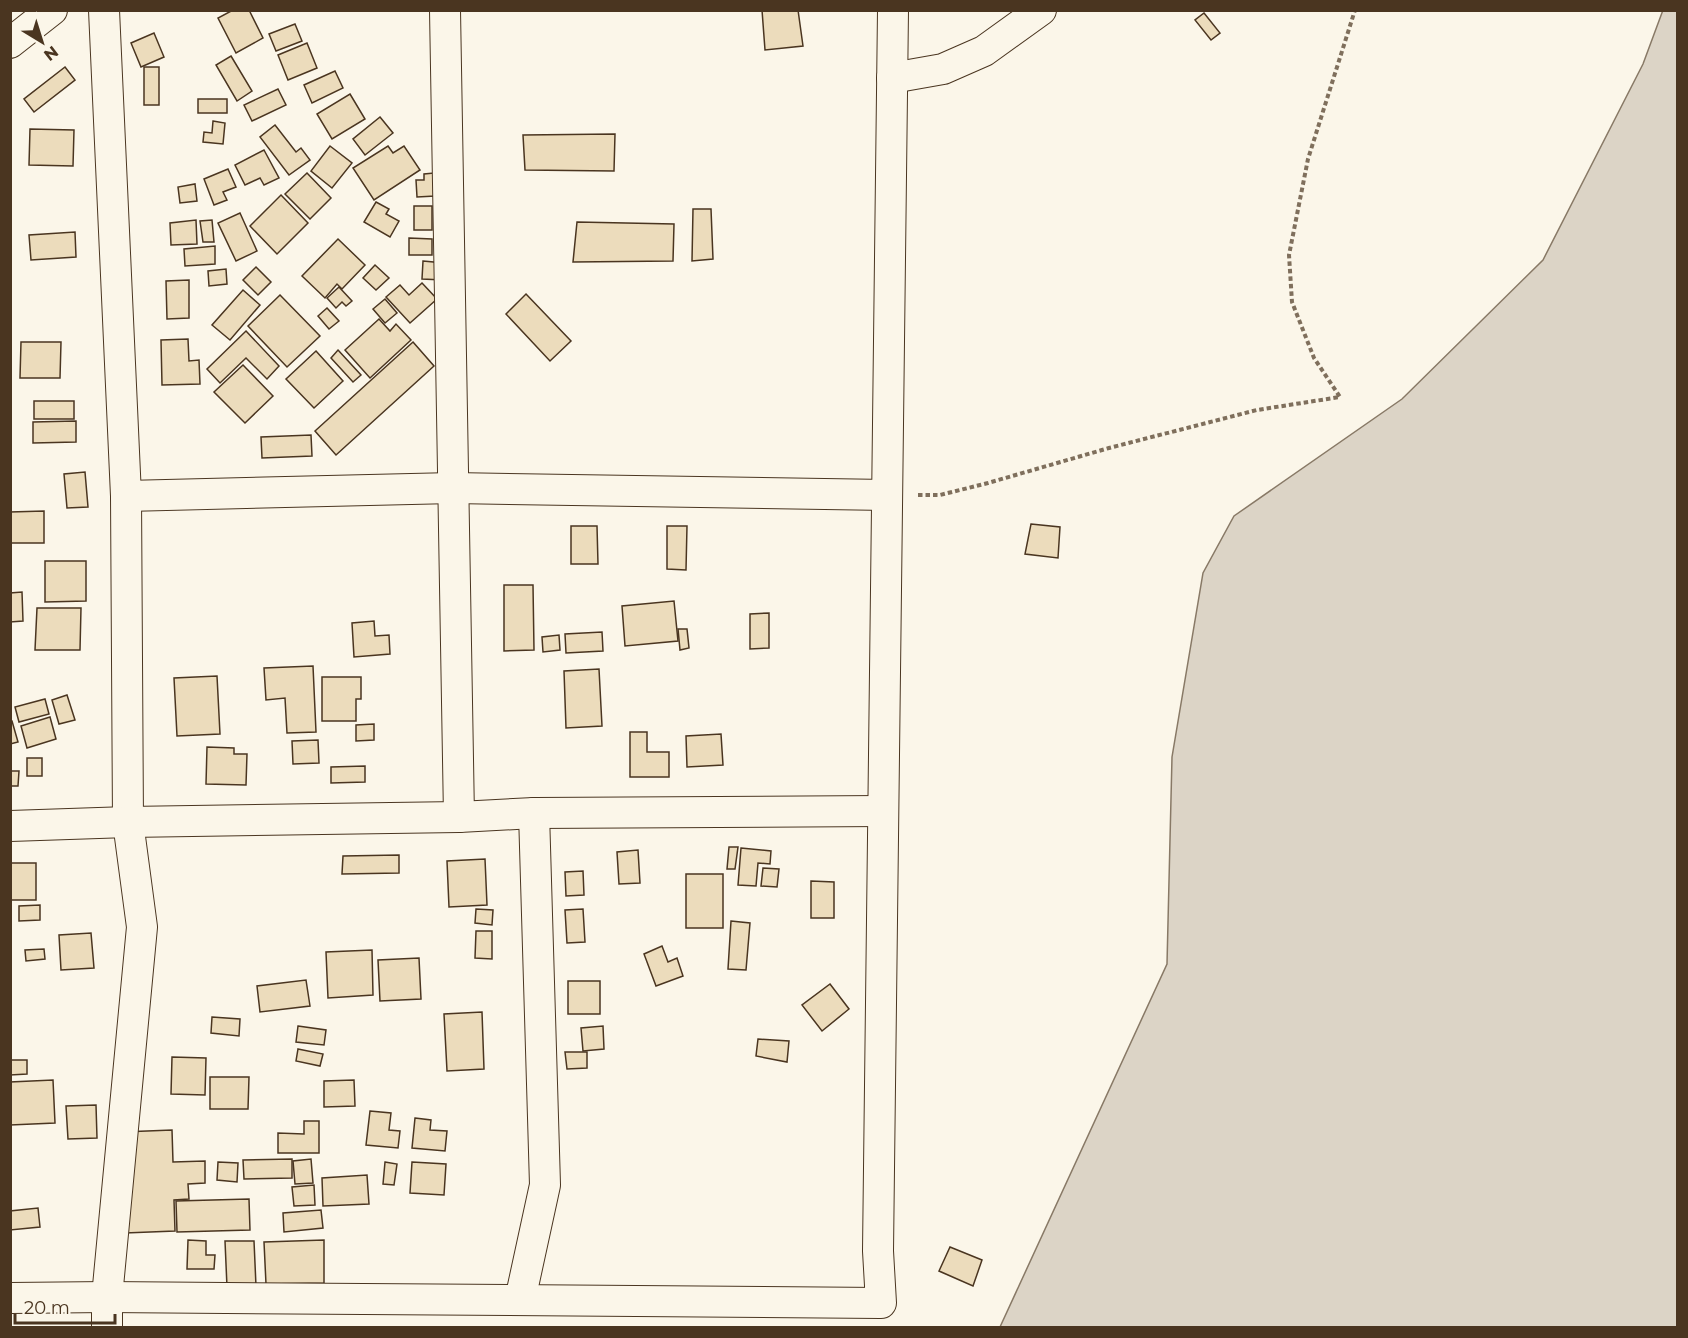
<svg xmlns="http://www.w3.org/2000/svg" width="1688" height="1338" viewBox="0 0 1688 1338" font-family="Montserrat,sans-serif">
<rect width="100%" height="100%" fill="#fbf6e9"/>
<polygon fill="#dcd4c6" stroke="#887966" stroke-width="1.5" points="1663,10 1678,11 1677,1327 1000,1327 1167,964 1172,757 1203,573 1234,516 1402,399 1543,260 1643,64"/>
<g fill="#ecdcbc" stroke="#4a3520" stroke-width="1.5">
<polygon points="233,10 249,10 263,38 236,53 218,18"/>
<polygon points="762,10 798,10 803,46 765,50"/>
<polygon points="1204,13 1220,33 1211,40 1195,20"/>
<polygon points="295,24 302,41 276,51 269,34"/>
<polygon points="154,33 164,57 141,67 131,43"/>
<polygon points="307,43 317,68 288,80 278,55"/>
<polygon points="231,56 252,91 237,101 216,65"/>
<polygon points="65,67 75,80 34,112 24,99"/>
<rect x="144" y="67" width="15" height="38"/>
<polygon points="335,71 343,88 312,103 304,85"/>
<polygon points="278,89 286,105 252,121 244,105"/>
<polygon points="350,94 365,119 332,139 317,114"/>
<rect x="198" y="99" width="29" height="14"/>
<polygon points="380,117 393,133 365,155 353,139"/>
<polygon points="213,121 225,123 223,144 203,142 204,132 212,133"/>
<polygon points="275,125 296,152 301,148 310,160 289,175 260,137"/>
<polygon points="30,129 74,130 73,166 29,165"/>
<polygon points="615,134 614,171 525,170 523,135"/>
<polygon points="330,146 352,163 332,188 311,171"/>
<polygon points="388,146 393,153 404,146 420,170 374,200 353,168"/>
<polygon points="264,150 279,178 264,185 260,178 245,185 235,165"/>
<polygon points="228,169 236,187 223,192 227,200 214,205 204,179"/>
<polygon points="307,173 331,198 310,219 285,194"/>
<polygon points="434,173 435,196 417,197 416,180 424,180 424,174"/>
<polygon points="195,184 197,201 180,203 178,187"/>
<polygon points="281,195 308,223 277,254 250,226"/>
<polygon points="376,202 389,209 386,214 399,221 390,237 364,222"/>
<rect x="414" y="206" width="18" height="24"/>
<polygon points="693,209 711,209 713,259 692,261"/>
<polygon points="240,213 257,251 236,261 218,223"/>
<polygon points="196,220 197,244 171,245 170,223"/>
<polygon points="212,220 214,242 203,242 200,221"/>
<polygon points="577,222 674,224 673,261 573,262"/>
<polygon points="75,232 76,257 31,260 29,235"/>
<polygon points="409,238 432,239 432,255 409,255"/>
<polygon points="338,239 365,265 342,289 337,284 325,298 302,276"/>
<polygon points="215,246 215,264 185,266 184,249"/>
<polygon points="423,261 444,263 443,280 422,279"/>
<polygon points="375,265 389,278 376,290 363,278"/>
<polygon points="256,267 271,282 258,295 243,280"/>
<polygon points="226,269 227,284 209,286 208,271"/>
<polygon points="189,280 189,318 167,319 166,281"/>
<polygon points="422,283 437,299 410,323 386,297 400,285 409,295"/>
<polygon points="339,287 352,301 346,306 342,302 336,308 327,298"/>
<polygon points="243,290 260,305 230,340 212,325"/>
<polygon points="526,294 571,341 550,361 506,314"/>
<polygon points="280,295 320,336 287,367 248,326"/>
<polygon points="385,299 397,313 385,323 373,309"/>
<polygon points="327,308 339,321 329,329 318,316"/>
<polygon points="379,319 390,331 396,324 411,340 370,378 345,350"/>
<polygon points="246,331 279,366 267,379 246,358 220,383 207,369"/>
<polygon points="188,339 189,361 199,360 200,384 162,385 161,340"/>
<polygon points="21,342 61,342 60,378 20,378"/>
<polygon points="413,342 434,366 336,455 315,431"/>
<polygon points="338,350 361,375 353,382 331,358"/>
<polygon points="316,351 343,381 314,408 286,379"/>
<polygon points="243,365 273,396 245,423 214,392"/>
<rect x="34" y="401" width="40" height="18"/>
<polygon points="76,421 76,442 33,443 33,422"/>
<polygon points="311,435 312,456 262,458 261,437"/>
<polygon points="85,472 88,507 67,508 64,474"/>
<polygon points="44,511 44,543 10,543 10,512"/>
<polygon points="1031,524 1060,527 1058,558 1025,554"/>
<polygon points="571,526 597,526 598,564 571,564"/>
<polygon points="667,526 687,526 686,570 667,569"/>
<polygon points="45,561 86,561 86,601 45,602"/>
<polygon points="504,585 533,585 534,650 504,651"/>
<polygon points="22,592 23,621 10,622 10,593"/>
<polygon points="674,601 678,641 625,646 622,606"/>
<polygon points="37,608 81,608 80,650 35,650"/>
<polygon points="769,613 769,648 750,649 750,614"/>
<polygon points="374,621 375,636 389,635 390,654 354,657 352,623"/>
<polygon points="678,629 687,629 689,648 680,650"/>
<polygon points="602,632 603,651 566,653 565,634"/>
<polygon points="559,635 560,650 543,652 542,637"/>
<polygon points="313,666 316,732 287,733 285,698 266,700 264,668"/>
<polygon points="599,669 602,726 566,728 564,671"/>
<polygon points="217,676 220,734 177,736 174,678"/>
<polygon points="322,677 361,677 361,699 356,699 356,721 322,721"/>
<polygon points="67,695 75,720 59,724 52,700"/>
<polygon points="45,699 49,714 19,722 15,707"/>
<polygon points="50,717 56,739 27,748 21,726"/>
<polygon points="10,721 12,721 18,742 10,744"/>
<polygon points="374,724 374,740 356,741 356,725"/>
<polygon points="630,732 647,732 647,752 669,752 669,777 630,777"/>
<polygon points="721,734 723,765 687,767 686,736"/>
<polygon points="318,740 319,763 293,764 292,741"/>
<polygon points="207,747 234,748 234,754 247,754 246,785 206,784"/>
<rect x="27" y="758" width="15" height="18"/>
<polygon points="365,766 365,782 331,783 331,767"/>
<polygon points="10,771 19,771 18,786 10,786"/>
<polygon points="729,847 738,847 735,869 727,869"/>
<polygon points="741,848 771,851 770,864 758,863 756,886 738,885"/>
<polygon points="638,850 640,883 619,884 617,852"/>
<polygon points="399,855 399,873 342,874 343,856"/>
<polygon points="485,859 487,905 449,907 447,861"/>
<rect x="10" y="863" width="26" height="37"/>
<polygon points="763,868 779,869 777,887 761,886"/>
<polygon points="583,871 584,895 566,896 565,872"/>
<rect x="686" y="874" width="37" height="54"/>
<polygon points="811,881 834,882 834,918 811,918"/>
<polygon points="40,905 40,920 19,921 19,906"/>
<polygon points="476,909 493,910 492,925 475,923"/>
<polygon points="583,909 585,942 567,943 565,910"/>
<polygon points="731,921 750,923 746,970 728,969"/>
<polygon points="476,931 492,931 492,959 475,958"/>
<polygon points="91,933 94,968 61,970 59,935"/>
<polygon points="662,946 668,962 677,958 683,976 656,986 644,954"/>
<polygon points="44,949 45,959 26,961 25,950"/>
<polygon points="372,950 373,995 328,998 326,952"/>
<polygon points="419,958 421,999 380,1001 378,960"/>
<polygon points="306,980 310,1006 260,1012 257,986"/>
<rect x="568" y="981" width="32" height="33"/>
<polygon points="830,984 849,1009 822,1031 802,1005"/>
<polygon points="482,1012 484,1069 447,1071 444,1014"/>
<polygon points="212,1017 240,1019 239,1036 211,1033"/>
<polygon points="298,1026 326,1030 324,1045 296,1042"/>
<polygon points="603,1026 604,1049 583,1051 581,1028"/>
<polygon points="758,1039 789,1041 787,1062 756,1056"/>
<polygon points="298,1049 323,1054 320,1066 296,1061"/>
<polygon points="565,1052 587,1052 587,1068 567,1069"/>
<polygon points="172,1057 206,1058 205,1095 171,1094"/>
<polygon points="10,1060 27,1060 27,1074 10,1075"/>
<polygon points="210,1077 249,1077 248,1109 210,1109"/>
<polygon points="53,1080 55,1123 10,1125 10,1082"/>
<polygon points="354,1080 355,1106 324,1107 324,1081"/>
<polygon points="96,1105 97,1138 68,1139 66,1106"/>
<polygon points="370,1111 391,1113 389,1130 400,1131 398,1148 366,1145"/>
<polygon points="415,1118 431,1120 430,1130 447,1131 445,1151 412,1148"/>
<polygon points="304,1121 319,1121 319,1153 278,1153 278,1133 304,1134"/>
<polygon points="172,1130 173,1162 205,1161 205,1183 188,1184 189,1199 174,1200 175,1231 125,1233 122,1132"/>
<polygon points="292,1159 292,1178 244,1179 243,1160"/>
<polygon points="311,1159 313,1183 295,1184 293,1161"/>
<polygon points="218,1162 238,1163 237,1182 217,1180"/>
<polygon points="385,1162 397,1164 394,1185 383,1184"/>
<polygon points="412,1162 446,1164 444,1195 410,1193"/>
<polygon points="367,1175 369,1204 323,1206 322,1178"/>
<polygon points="314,1185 315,1205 294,1206 292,1187"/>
<polygon points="249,1199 250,1230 177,1232 176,1201"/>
<polygon points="38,1208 40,1227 10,1230 10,1211"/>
<polygon points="321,1210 323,1228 284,1232 283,1213"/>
<polygon points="188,1240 206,1241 206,1255 215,1255 214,1269 187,1269"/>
<polygon points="324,1240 324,1283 266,1284 264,1242"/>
<polygon points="225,1241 254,1241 256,1286 227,1287"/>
<polygon points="950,1247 982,1260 973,1286 939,1271"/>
</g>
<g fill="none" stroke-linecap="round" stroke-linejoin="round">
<defs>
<g id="minor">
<polyline points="104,10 126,496 128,822 142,927 107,1297 107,1328"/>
<polyline points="445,10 459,817"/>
<polyline points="10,43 52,10"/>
<polyline points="892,78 943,69 984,51 1041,10"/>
<polyline points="126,496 453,488 887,495"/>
<polyline points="10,826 128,822 459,817 534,813 883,811"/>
<polyline points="10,1298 107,1297 881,1303 878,1251 893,10"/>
<polyline points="520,1300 545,1185 534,813"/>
</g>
</defs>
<use href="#minor" stroke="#4a3520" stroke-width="32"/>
<polyline stroke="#7f6f5c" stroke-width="4" stroke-dasharray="4.5 3" stroke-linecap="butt" points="918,495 940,495 988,483 1109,448 1257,410 1340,397 1314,358 1292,302 1289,255 1308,159 1355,10"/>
<use href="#minor" stroke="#fbf6e9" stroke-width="30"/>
</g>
<rect width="1688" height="1338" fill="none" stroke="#4a3520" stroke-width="24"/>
<g transform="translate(42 42) rotate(142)" stroke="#fbf6e9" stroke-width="4.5" paint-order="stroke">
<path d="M0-4.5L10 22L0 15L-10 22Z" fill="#4a3520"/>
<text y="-9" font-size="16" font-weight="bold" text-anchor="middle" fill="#4a3520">N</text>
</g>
<path d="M15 1314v9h100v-9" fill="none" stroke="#4a3520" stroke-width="3"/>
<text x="24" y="1314" font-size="18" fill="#4a3520" stroke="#fbf6e9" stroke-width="4.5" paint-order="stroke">20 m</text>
</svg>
